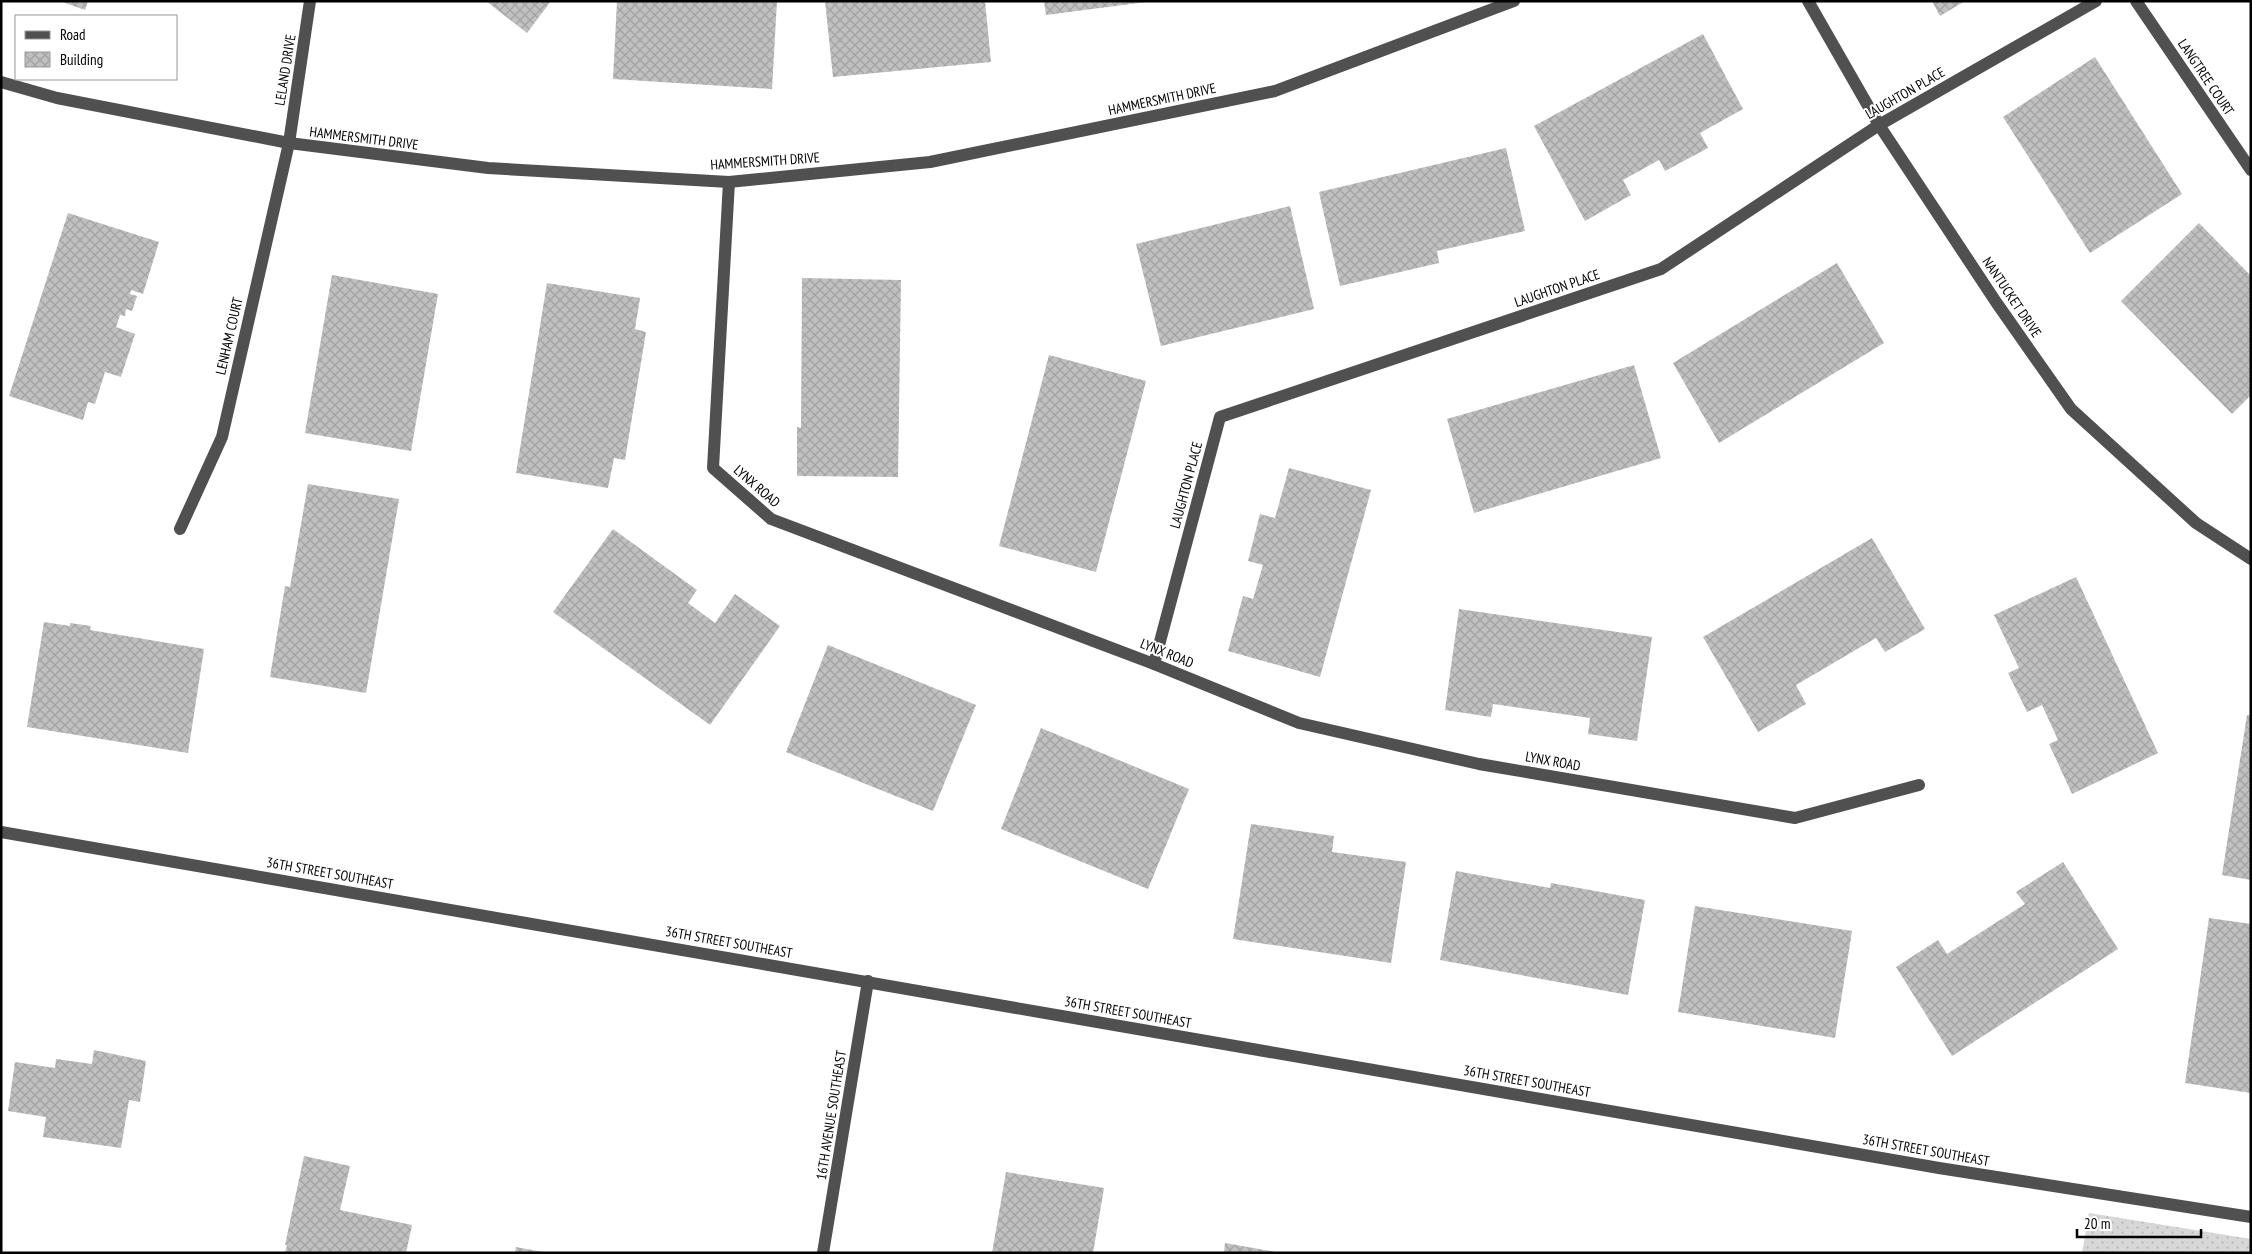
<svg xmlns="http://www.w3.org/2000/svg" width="2252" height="1254" viewBox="0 0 2252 1254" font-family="'PT Sans Narrow',sans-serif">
<defs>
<pattern id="grass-dots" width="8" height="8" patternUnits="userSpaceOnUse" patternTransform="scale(1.25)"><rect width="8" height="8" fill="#d7d7d7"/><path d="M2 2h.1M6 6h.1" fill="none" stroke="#b7b7b7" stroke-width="1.8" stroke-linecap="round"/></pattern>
<pattern id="building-cross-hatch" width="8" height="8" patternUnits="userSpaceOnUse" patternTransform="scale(1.25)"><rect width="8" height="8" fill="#c0c0c0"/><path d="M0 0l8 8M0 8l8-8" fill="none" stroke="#a3a3a3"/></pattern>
</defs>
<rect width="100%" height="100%" fill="#fff"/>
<polygon fill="url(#grass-dots)" points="2089,1213 2251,1239 2251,1253 2082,1253"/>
<g fill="url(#building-cross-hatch)">
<polygon points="60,1 88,1 85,10"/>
<polygon points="486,1 551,1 527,33"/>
<polygon points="617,1 777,1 772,89 613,79"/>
<polygon points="825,1 985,1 991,62 833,77"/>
<polygon points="1044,1 1146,1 1146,2 1046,15"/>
<polygon points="1932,1 1965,1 1940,16"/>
<polygon points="1703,34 1743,109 1700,133 1708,148 1665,171 1659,160 1623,180 1631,195 1585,221 1534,126"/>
<polygon points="2095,57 2182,194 2090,253 2003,117"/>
<polygon points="1506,148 1525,231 1437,251 1439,263 1340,286 1319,192"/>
<polygon points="1290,206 1314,309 1161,346 1136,244"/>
<polygon points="68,213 159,242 143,294 131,290 130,294 137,296 132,311 126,309 125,316 120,315 116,327 135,334 121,377 105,372 95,404 88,402 83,420 9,396"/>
<polygon points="2199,223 2251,276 2251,395 2232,414 2121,301"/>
<polygon points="1837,263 1884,343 1719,443 1673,363"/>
<polygon points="332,275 438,294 411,451 305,433"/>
<polygon points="802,278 901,280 898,477 797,476 797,427 801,428"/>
<polygon points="547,283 640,298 635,329 646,332 625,460 614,458 608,488 516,473"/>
<polygon points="1049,355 1146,381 1096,572 999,546"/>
<polygon points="1634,365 1661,458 1474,513 1447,419"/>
<polygon points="1289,468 1371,490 1320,677 1228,651 1243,596 1253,599 1263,565 1248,561 1260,514 1275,518"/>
<polygon points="308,484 399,499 366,693 270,677 285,586 290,587"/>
<polygon points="613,529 697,590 688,603 715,623 735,594 780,626 710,725 553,612"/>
<polygon points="1872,538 1925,629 1885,652 1876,638 1796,685 1806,704 1758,732 1703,637"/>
<polygon points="2076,577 2158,753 2072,794 2049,744 2058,740 2042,705 2027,712 2008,673 2019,668 1994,615"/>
<polygon points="1459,609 1652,637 1637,741 1588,734 1590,718 1493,704 1491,717 1445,710"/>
<polygon points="44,622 70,626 70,623 91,626 90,630 204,649 188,753 27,727"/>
<polygon points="828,645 976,705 933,811 786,752"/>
<polygon points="2247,715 2251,715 2251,880 2222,875"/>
<polygon points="1041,728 1189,789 1148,889 1001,829"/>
<polygon points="1251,824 1334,836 1332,852 1406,862 1391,963 1233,939"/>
<polygon points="2063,862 2118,949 1952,1056 1896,967 1938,940 1947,954 2025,904 2016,892"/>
<polygon points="1456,871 1550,888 1551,883 1645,900 1628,995 1440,960"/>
<polygon points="1695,906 1852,931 1835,1038 1678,1012"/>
<polygon points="2209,918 2251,924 2251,1093 2185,1083"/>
<polygon points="94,1050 146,1061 140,1102 129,1100 121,1148 43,1137 46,1117 8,1111 15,1062 55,1068 56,1059 92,1064"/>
<polygon points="304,1156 350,1166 340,1210 412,1225 406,1253 285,1253 287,1245 285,1245"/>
<polygon points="1006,1172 1104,1188 1093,1253 992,1253"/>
<polygon points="1225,1243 1276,1252 1276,1253 1224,1253"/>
<polygon points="516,1247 543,1252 543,1253 515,1253"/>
</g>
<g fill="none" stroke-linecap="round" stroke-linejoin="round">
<g stroke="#505050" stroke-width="12">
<polyline points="1808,1 1879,125 1996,302 2071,409 2196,523 2251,559"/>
<polyline points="2136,1 2251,170"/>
<polyline points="1,82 57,98 289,143 488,168 729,182 930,162 1275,91 1514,1"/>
<polyline points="729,182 713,468 771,519 1154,664 1299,723 1479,764 1795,818 1919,785"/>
<polyline points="180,529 222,437 289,143 310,1"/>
<polyline points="1154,664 1220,417 1661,269 1879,125 2096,1"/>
<polyline points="1,832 1939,1168 2251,1217"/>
<polyline points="823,1253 868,981"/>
</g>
</g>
<g text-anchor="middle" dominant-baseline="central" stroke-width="4" stroke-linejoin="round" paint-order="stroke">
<g font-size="14" fill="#000" stroke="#fff">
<text transform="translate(285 70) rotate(-81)">LELAND DRIVE</text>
<text transform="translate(2206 77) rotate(56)">LANGTREE COURT</text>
<text transform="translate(1905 93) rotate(-30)">LAUGHTON PLACE</text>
<text transform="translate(1162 99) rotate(-12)">HAMMERSMITH DRIVE</text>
<text transform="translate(364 138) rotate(7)">HAMMERSMITH DRIVE</text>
<text transform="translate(765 161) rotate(-4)">HAMMERSMITH DRIVE</text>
<text transform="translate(1557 288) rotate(-19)">LAUGHTON PLACE</text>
<text transform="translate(2012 297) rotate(56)">NANTUCKET DRIVE</text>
<text transform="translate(229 336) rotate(-77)">LENHAM COURT</text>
<text transform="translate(1186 485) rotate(-75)">LAUGHTON PLACE</text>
<text transform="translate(757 486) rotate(41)">LYNX ROAD</text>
<text transform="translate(1167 653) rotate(22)">LYNX ROAD</text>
<text transform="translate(1553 761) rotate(10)">LYNX ROAD</text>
<text transform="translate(330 873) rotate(10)">36TH STREET SOUTHEAST</text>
<text transform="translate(729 942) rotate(10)">36TH STREET SOUTHEAST</text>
<text transform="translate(1128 1012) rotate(10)">36TH STREET SOUTHEAST</text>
<text transform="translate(1527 1081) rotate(10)">36TH STREET SOUTHEAST</text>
<text transform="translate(831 1115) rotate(-81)">16TH AVENUE SOUTHEAST</text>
<text transform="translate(1926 1150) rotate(10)">36TH STREET SOUTHEAST</text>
</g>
</g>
<rect width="2252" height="1254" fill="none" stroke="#000000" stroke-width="5"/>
<rect x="15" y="15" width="162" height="65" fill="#ffffff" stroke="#999999"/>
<rect x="25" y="31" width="25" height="8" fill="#505050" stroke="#999999"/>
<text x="60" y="40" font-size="15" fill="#000000">Road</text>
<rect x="25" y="52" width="25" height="15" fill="url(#building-cross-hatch)" stroke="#999999"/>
<text x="60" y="65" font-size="15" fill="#000000">Building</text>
<path d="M2077 1229v8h124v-8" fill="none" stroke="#000000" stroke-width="2.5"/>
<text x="2084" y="1229" font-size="15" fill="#000000" stroke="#ffffff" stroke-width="4" paint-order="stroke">20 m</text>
</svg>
